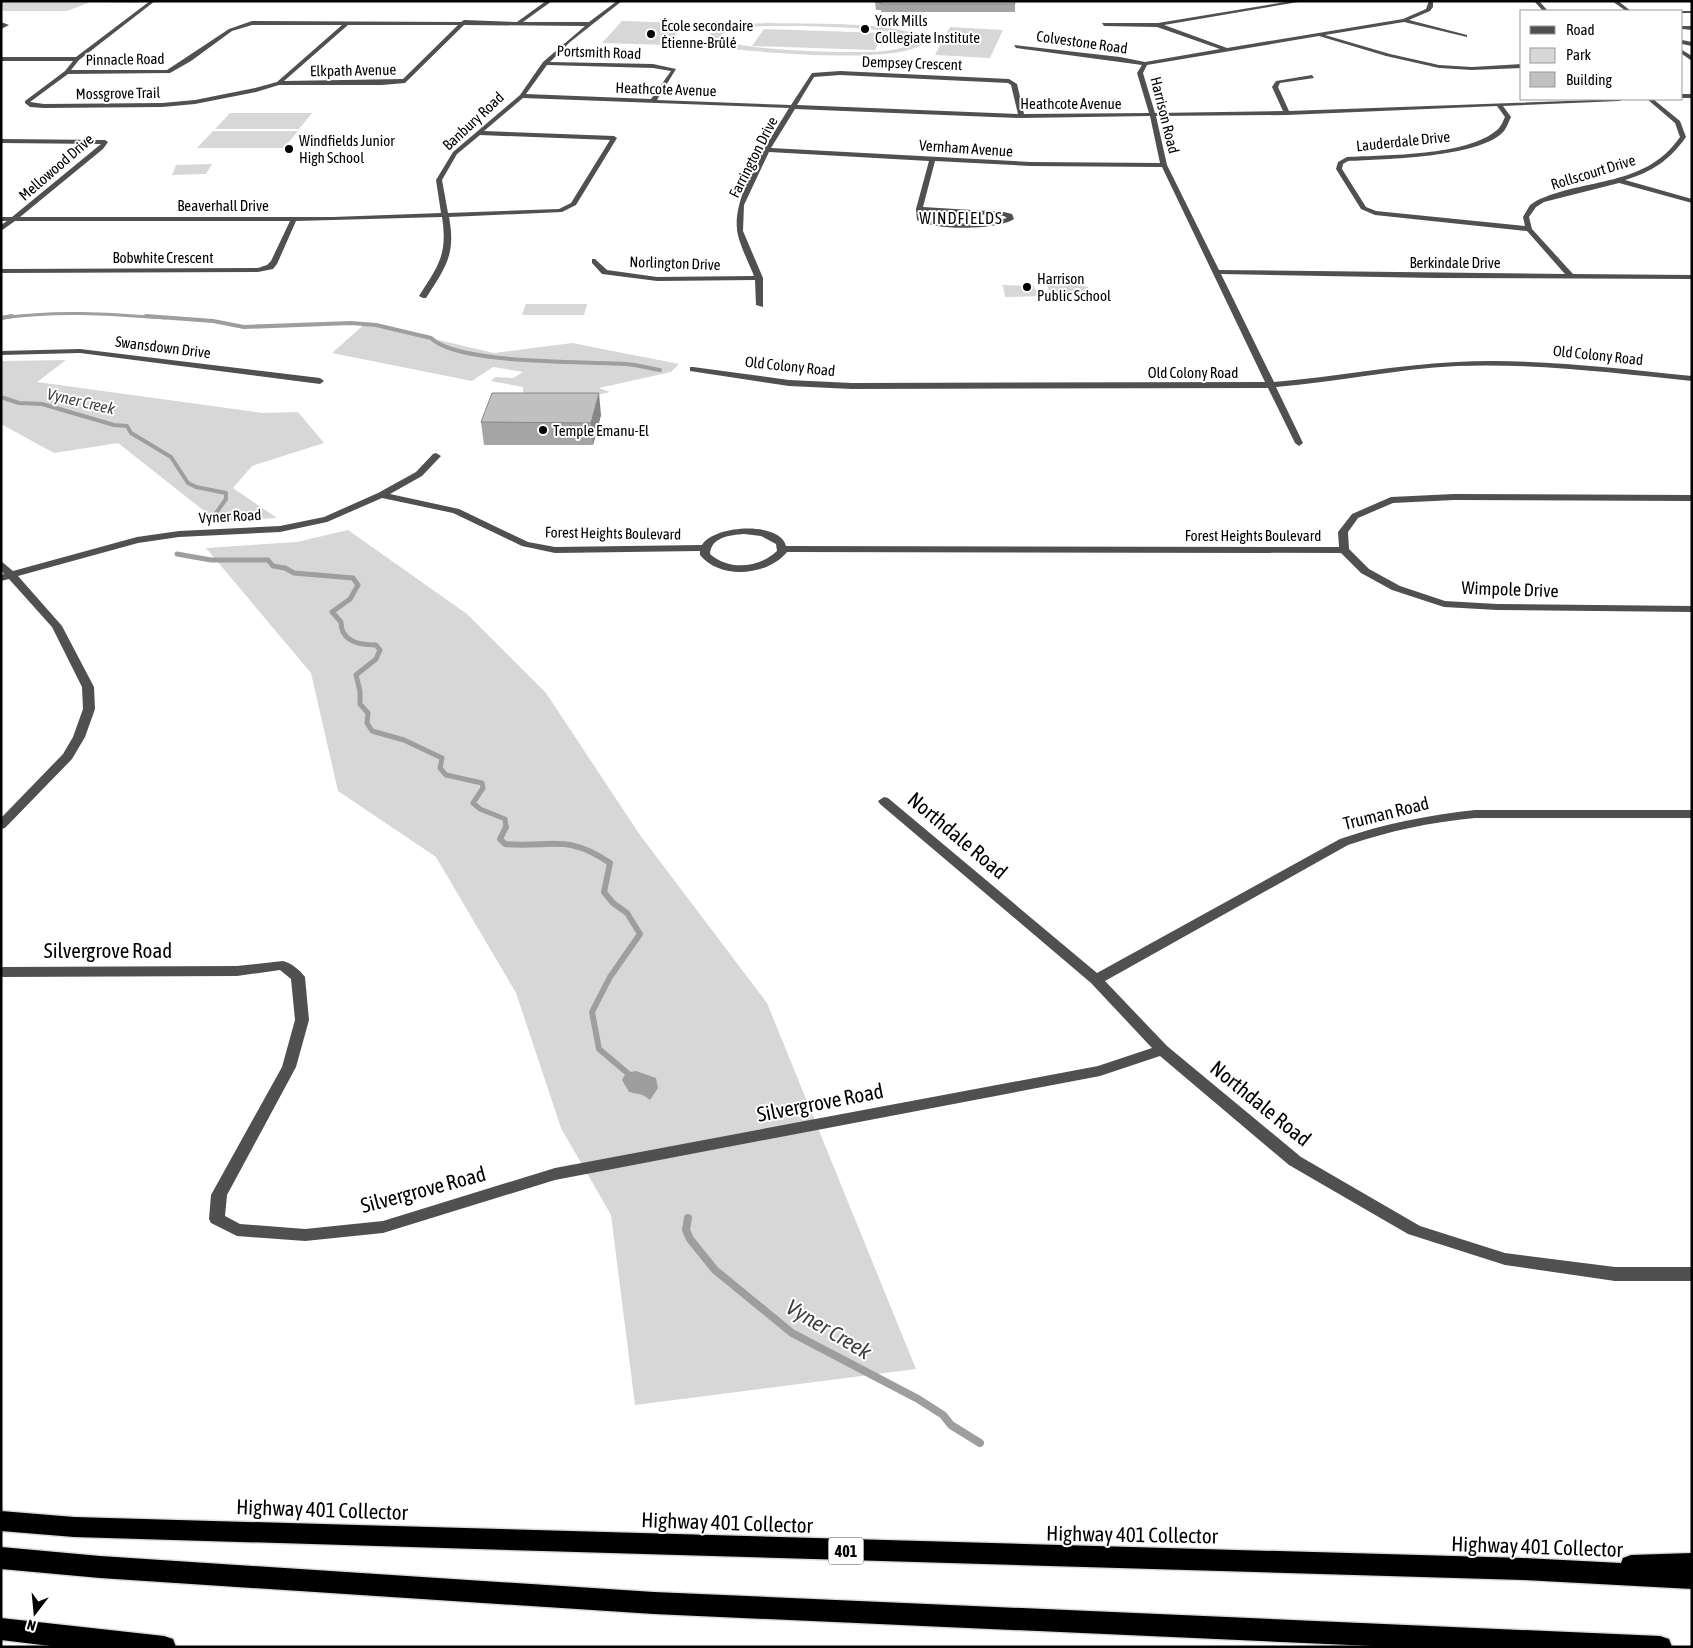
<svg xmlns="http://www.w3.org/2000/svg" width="1693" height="1648" viewBox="0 0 1693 1648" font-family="'Asap Condensed',sans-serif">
<rect width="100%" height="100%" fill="#fff"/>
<g fill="#d7d7d7" fill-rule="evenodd">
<polygon points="1,1 139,1 139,3 91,2 67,11 1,11"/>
<polygon points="622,21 686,23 667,45 602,43"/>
<path d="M768,23C798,24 905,21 924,39V43C899,64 778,53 742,50C731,49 716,48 709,38L711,33L741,24ZM761,26C785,26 901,25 912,40L910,44C902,48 894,50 885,51C860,54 737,51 721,39L722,34L741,28Z"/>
<polygon points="950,27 1003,30 990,58 935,55"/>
<polygon points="764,29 883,33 875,50 752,46"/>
<polygon points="230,113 312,113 299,129 215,129"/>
<polygon points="213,131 298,131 284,148 197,148"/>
<polygon points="212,164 206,174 172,175 176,165"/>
<polygon points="1045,277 1078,280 1077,284 1088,287 1093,297 1050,294"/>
<polygon points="1000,285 1034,286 1037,293 1042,296 1005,297 1003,286"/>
<polygon points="526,304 587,304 584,315 522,315"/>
<polygon points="366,323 494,353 572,343 679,364 671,372 599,388 610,392 572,400 523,392 523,387 491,381 495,377 513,378 523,372 493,367 472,381 332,353"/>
<polygon points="66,360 37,382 263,413 298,412 324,443 252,466 233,488 277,518 217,521 118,443 54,453 1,424 1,361"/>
<polygon points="348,530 467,614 546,693 640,835 767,1003 916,1369 635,1405 611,1215 561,1128 516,993 436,857 338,791 311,673 206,548 297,542"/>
</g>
<polygon fill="#9e9e9e" points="636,1071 656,1078 658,1088 650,1100 643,1095 629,1092 622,1080 626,1073"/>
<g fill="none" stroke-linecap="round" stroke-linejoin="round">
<path stroke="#9e9e9e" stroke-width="3" d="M3,318C57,310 110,314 165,318"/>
<g stroke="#9e9e9e" stroke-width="4">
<path d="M146,316L213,321L244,327L351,323L376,325L431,338C458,365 586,361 626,364C637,365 649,368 660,370"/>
<polyline points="1,318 12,316"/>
<polyline points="1,397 19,403 42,404 114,425 127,426 131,433 171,457 188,483 196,487 226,493 226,499 216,513"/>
</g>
<path stroke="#9e9e9e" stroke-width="5" d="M177,554L211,560H268L273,566L285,568L294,573L353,578L358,585L350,599L332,612L341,622C341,642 360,645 376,645L380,650L376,659L356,675L360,691V704L368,713L367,723L372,731L404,740L442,758L440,768L446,775L482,783L483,788L473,803L480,809L505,819L506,828"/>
<path stroke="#9e9e9e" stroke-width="6" d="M506,827L500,839L505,844C551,848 566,833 610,863L604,892L613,903L627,913L640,934L610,977L592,1012L599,1049L631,1076"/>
<polyline stroke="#9e9e9e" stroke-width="8" points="688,1218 686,1230 690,1239 715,1270 792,1333 918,1399 943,1415 951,1425 980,1443"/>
<defs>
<g id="highway">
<polygon points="1,1511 74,1517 1523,1558 1621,1563 1623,1558 1631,1555 1692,1553 1692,1589 1523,1580 74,1537 1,1531"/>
<polygon points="1,1547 100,1556 654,1592 1660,1636 1669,1639 1672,1647 1395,1647 654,1614 100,1578 1,1569"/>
<polygon points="1,1618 164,1636 173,1639 176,1647 59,1647 1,1640"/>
</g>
</defs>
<use href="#highway" stroke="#dbdbdb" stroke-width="3"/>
<g fill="#505050" fill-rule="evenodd">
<path d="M150,1H155L79,60L71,70H167L229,29L252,21L461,22L464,20L517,22L546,1H552L523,22H589L617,1H622L570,42L550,62L653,64L676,69L657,100L791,105L812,73L840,71L1009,79L1017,84L1024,114L1149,113L1137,73L1142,65L1016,48L1014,45L1120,57L1145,62L1220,49L1157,27L1104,26L1102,23H1158L1292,1H1304L1164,25L1227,48L1403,19L1426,9L1429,1H1433V7L1430,11L1409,20L1467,35V37L1404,22L1325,35L1390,54L1439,65L1472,67L1522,64V68L1472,70L1439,68L1386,56L1319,36L1147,65L1143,73L1155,113L1283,111L1272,87L1276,81L1312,75L1314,78L1280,83L1278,87L1289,111L1623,99L1620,101L1503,106L1511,117C1509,121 1507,127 1504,131C1481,158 1383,159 1348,161L1343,164L1342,169L1366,207L1376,211L1525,226L1523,217L1530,205L1536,201C1586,177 1645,188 1680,137L1675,123L1647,99H1653L1680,121L1686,137C1670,160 1652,172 1625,180L1692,199V203L1619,183L1544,202L1536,207L1529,217L1532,229L1573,274L1692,275V279L1434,278L1221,274L1274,382C1335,377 1395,365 1456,362C1534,358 1614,368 1692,376V381C1614,373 1535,363 1457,366C1396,369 1337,382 1276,387L1303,443L1299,446L1295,443L1268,388L852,389L789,386L690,371V367H693L789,380L852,383L1265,382L1162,167L1030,166L935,161L923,207L1004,212L1012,214L1014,219C998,230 934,231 917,220L916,209L929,161L769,152L744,205L743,231L763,278V307L756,305L755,280L657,281L602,274L592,263V259H595L607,270L657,277L754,276C749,263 738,242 737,229C733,193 770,140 789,108L523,98L484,131L614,136L617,138L576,205L562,212L449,217C456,254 446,267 426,298H423L419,296C438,266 448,255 442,217L296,221L277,264L273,269L258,272L1,273V269L258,268L267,265L271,261L290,221H15L1,231V225L7,221H1V217H12L101,144L1,143V139L105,140L108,142L103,149L20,217H333L441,213L436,180L453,152L520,95L543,62L585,26L464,25L405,83L382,85H279L256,92L195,104L162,107L44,108L30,107L25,103V101L65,71L73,61H1V57H76ZM252,25H342L277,82L255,88L195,100L162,103L44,104L30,102L68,74L170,73L191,61L232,31ZM348,25H458L403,79L284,81ZM547,65L653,68L671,71L651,99L526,94ZM840,75L1008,83L1011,85L1018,114L797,105L814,77ZM1497,106L1505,117C1503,121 1501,127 1497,130C1467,156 1386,155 1347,157L1338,162L1336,169L1361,209L1375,215L1527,231L1565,274L1219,270L1167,165L1156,116L1287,115ZM795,109L1021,118L1150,116L1160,163L1030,162L771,148ZM480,135L610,140L571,203L559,209L448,213L442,180L457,154ZM923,211L1004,216L1007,218C981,226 950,224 923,219Z"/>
<polygon points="1534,1 1539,1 1548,11 1543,11"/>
<polygon points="1612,1 1618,1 1631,11 1626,11"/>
<polygon points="1680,11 1692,11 1692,13 1682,13"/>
<polygon points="1,22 9,25 1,29"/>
<polygon points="1682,26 1692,26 1692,30 1682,29"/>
<polygon points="1682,40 1692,42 1692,46 1682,44"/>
<polygon points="1682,50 1692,56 1692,61 1682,54"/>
<rect x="1682" y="94" width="10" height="4"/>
<polygon points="80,349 320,378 324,381 320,384 80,353 1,355 1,351"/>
<path d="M436,453L441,456L422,476L390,494L459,509L528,542L555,547L702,545C714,525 780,521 786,546L1339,547L1338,532L1352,514L1391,497L1454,494L1692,495V501L1454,500L1393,503L1358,518L1348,532L1349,549L1369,569L1400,586L1445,601L1497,604L1692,606V612L1497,610L1444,607L1392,590L1361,573L1341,553L787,552C768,576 720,580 700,555V551L555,553L522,546L453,513L382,498L327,522L280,532L179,537L138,543L18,576L62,626L94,687L95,709L85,737L72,759L5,828L1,829V818L63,754L73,737L83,709L82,687L52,627L9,579L1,581V575L4,574L1,570V561L13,571L137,537L179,531L280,526L324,517L378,493L416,472L433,454ZM744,534L761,536L776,544L777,551C759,568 729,571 710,554C711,537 730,535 744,534Z"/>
<path d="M884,797L888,798L1097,973L1340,839C1383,824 1429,815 1475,810H1692V818H1475C1432,822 1389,831 1348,845L1105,981L1167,1046L1301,1157L1420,1226L1505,1253L1615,1267H1692V1281H1615L1505,1265L1408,1234L1289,1165L1160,1056L1100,1076L555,1180L383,1233L305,1241L237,1236L211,1223L209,1219L211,1195L282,1067L295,1020L291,979L280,970L237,976L1,977V967L237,966L283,961C291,963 300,970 305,977L309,1020L296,1067L227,1195L225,1216L240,1224L305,1229L383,1221L555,1168L1098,1066L1152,1048L1091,983L880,804L878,801Z"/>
</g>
<use href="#highway" fill="#000" fill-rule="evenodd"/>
</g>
<g fill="#a5a5a5">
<polygon points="865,1 1014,1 1015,4 1015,12 881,12 881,10 876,10 875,2 865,2"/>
<polygon points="601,415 593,445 484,445 481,422"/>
</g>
<polygon fill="#868686" points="599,393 601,415 593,445 591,423"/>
<g fill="#c0c0c0" stroke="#868686">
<polygon points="876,1 1014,1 1015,4 881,4 881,2 876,2"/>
<polygon points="492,393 599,393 591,423 481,422"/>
</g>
<g fill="#000" stroke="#fff" stroke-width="2">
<circle cx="865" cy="29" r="5"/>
<circle cx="651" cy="34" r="5"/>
<circle cx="289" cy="149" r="5"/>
<circle cx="1027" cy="287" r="5"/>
<circle cx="543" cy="430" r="5"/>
</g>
<g text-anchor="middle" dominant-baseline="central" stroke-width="4" stroke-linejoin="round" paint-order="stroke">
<g font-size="15" fill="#000" stroke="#fff" text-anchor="start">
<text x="875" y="20">York Mills<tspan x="875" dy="17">Collegiate Institute</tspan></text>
<text x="661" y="25">École secondaire<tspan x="661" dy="17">Étienne-Brûlé</tspan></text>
<text x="299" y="140">Windfields Junior<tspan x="299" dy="17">High School</tspan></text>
<text x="1037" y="278">Harrison<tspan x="1037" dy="17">Public School</tspan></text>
<text x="553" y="430">Temple Emanu-El</text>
</g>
<g font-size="15" fill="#000" stroke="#fff">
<text transform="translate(1082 42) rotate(8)">Colvestone Road</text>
<text transform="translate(599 52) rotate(2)">Portsmith Road</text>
<text transform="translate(125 59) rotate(-1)">Pinnacle Road</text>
<text transform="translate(912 63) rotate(2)">Dempsey Crescent</text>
<text transform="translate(353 70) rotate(-1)">Elkpath Avenue</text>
<text transform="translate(666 89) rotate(2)">Heathcote Avenue</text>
<text transform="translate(118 93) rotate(-1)">Mossgrove Trail</text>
<text x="1071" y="103">Heathcote Avenue</text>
<text transform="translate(1165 115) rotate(76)">Harrison Road</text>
<text transform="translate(473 121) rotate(-43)">Banbury Road</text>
<text transform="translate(1403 141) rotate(-6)">Lauderdale Drive</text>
<text transform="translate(966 148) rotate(4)">Vernham Avenue</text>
<text transform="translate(753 157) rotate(-63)">Farrington Drive</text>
<text transform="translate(56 167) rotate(-41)">Mellowood Drive</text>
<text transform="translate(1593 172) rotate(-17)">Rollscourt Drive</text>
<text x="223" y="205">Beaverhall Drive</text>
<text x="163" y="257">Bobwhite Crescent</text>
<text x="1455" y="262">Berkindale Drive</text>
<text transform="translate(675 263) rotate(2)">Norlington Drive</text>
<text transform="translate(163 347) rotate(7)">Swansdown Drive</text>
<text transform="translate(1598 355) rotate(6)">Old Colony Road</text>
<text transform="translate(790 366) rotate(6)">Old Colony Road</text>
<text x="1193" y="372">Old Colony Road</text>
<text transform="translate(230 516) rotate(-3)">Vyner Road</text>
<text transform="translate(613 533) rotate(1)">Forest Heights Boulevard</text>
<text x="1253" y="535">Forest Heights Boulevard</text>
</g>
<g font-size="16" letter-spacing="1" fill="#000" stroke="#fff">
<text x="961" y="218">WINDFIELDS</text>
</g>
<g font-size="16" font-style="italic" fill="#3f3f3f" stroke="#fff">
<text transform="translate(81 401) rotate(13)">Vyner Creek</text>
</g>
<rect fill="#fff" stroke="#4c4c4c" stroke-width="1" x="828.5" y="1537.5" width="35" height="27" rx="4"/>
<g font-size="16" font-weight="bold" fill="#000">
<text x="846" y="1551">401</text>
</g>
<g font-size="18" fill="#000" stroke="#fff">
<text transform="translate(1510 589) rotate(2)">Wimpole Drive</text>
<text transform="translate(1386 813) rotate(-14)">Truman Road</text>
</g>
<g font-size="21" fill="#000" stroke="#fff">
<text transform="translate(958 835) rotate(40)">Northdale Road</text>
<text x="108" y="950">Silvergrove Road</text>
<text transform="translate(820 1102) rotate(-11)">Silvergrove Road</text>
<text transform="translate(1261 1103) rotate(39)">Northdale Road</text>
<text transform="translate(423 1189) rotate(-15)">Silvergrove Road</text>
<text transform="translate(322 1509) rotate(2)">Highway 401 Collector</text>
<text transform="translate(727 1522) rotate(2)">Highway 401 Collector</text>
<text transform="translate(1132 1534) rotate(1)">Highway 401 Collector</text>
<text transform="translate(1537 1546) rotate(2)">Highway 401 Collector</text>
</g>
<g font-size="22" font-style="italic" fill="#3f3f3f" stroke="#fff">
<text transform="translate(829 1329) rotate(31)">Vyner Creek</text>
</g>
</g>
<rect width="1693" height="1648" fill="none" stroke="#000000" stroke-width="5"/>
<rect x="1520" y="10" width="162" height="90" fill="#ffffff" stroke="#999999"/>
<rect x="1530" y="26" width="25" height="8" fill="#505050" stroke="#999999"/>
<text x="1566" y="35" font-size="15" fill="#000000">Road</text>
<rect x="1530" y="48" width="25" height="15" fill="#d7d7d7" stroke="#999999"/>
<text x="1566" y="60" font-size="15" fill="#000000">Park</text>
<rect x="1530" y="72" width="25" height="15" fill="#c0c0c0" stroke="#999999"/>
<text x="1566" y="85" font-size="15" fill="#000000">Building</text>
<g transform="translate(35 1613) rotate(196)" stroke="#ffffff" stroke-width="4" paint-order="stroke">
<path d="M0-4L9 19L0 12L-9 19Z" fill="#000000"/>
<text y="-8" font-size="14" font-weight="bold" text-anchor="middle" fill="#000000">N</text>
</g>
</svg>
